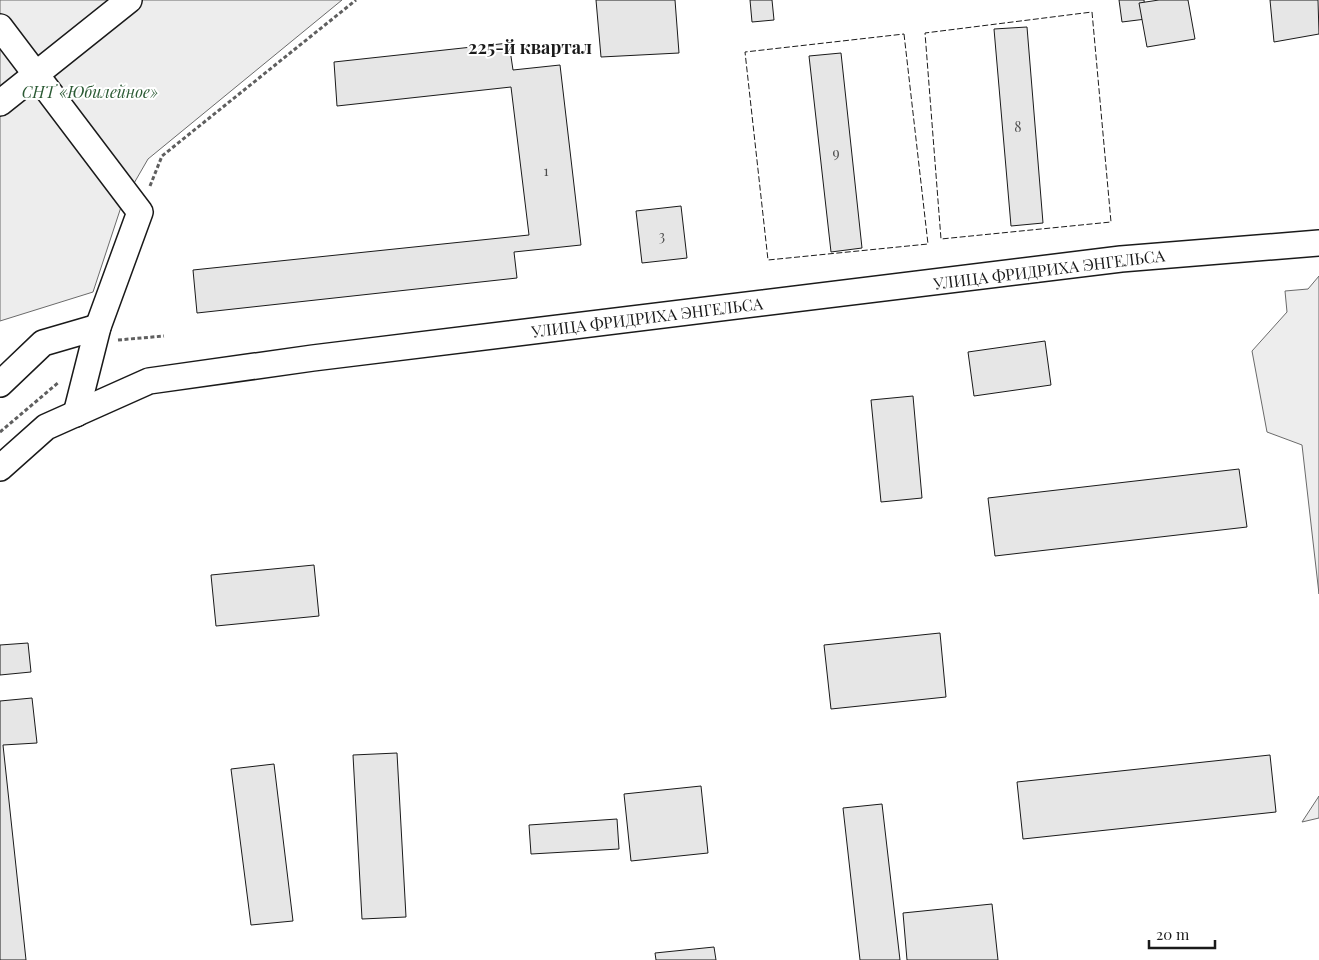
<svg xmlns="http://www.w3.org/2000/svg" width="1319" height="960" viewBox="0 0 1319 960" font-family="'Playfair Display',serif">
<rect width="100%" height="100%" fill="#fff"/>
<g fill="#ededed" stroke="#6a6a6a">
<polygon points="0,0 342,0 148,159 122,204 93,292 0,321"/>
<polygon points="1319,276 1319,594 1302,445 1267,432 1252,351 1287,312 1285,291 1308,289"/>
<polygon points="1319,796 1319,818 1302,822"/>
</g>
<g fill="#e6e6e6" stroke="#1a1a1a">
<polygon points="596,0 675,0 679,53 601,57"/>
<polygon points="750,0 772,0 774,20 752,22"/>
<polygon points="1119,0 1144,0 1146,19 1122,22"/>
<polygon points="1159,0 1188,0 1195,39 1147,47 1139,3"/>
<polygon points="1270,0 1318,0 1319,34 1274,42"/>
<polygon points="1027,27 1043,223 1011,226 994,29"/>
<polygon points="509,43 513,70 560,65 581,245 514,252 517,278 197,313 193,270 529,235 511,87 337,106 334,62"/>
<polygon points="841,53 862,248 831,252 809,56"/>
<polygon points="681,206 687,258 642,263 636,211"/>
<polygon points="1045,341 1051,385 974,396 968,352"/>
<polygon points="913,396 922,498 881,502 871,400"/>
<polygon points="1239,469 1247,527 995,556 988,498"/>
<polygon points="314,565 319,616 216,626 211,575"/>
<polygon points="940,633 946,697 831,709 824,645"/>
<polygon points="28,643 31,672 0,675 0,645"/>
<polygon points="32,698 37,743 3,745 26,960 0,960 0,701"/>
<polygon points="397,753 406,917 362,919 353,755"/>
<polygon points="1270,755 1276,812 1023,839 1017,782"/>
<polygon points="274,764 293,921 251,925 231,769"/>
<polygon points="701,786 708,853 631,861 624,794"/>
<polygon points="882,804 900,960 860,960 843,808"/>
<polygon points="617,819 619,849 531,854 529,825"/>
<polygon points="992,904 998,960 907,960 903,913"/>
<polygon points="714,947 716,960 656,960 655,953"/>
</g>
<g fill="none" stroke-linecap="round" stroke-linejoin="round">
<defs>
<g id="minor">
<polyline points="0,27 140,212 98,327 76,414"/>
<polyline points="0,103 129,0"/>
<polyline points="0,384 43,343 98,327"/>
<polyline points="0,468 46,427 149,381 313,358 1121,259 1319,243"/>
</g>
</defs>
<use href="#minor" stroke="#1a1a1a" stroke-width="28"/>
<g stroke="#5f5f5f" stroke-width="3" stroke-dasharray="4 2.5" stroke-linecap="butt">
<polyline points="150,186 162,156 356,0"/>
<polyline points="118,340 164,336"/>
<polyline points="0,432 59,382"/>
</g>
<use href="#minor" stroke="#fff" stroke-width="25"/>
<g stroke="#1a1a1a" stroke-width="1" stroke-dasharray="6 2.5" stroke-linecap="butt">
<polygon points="1092,12 1111,222 941,239 925,33"/>
<polygon points="904,34 928,244 768,260 745,52"/>
</g>
</g>
<g text-anchor="middle" dominant-baseline="central" stroke-width="4" stroke-linejoin="round" paint-order="stroke">
<g font-size="14" fill="#4d4d4d">
<text x="1018" y="126">8</text>
<text x="836" y="152">9</text>
<text x="546" y="170">1</text>
<text x="662" y="235">3</text>
</g>
<g font-size="16" font-style="italic" fill="#2b5a34" stroke="#fff">
<text x="90" y="91">СНТ «Юбилейное»</text>
</g>
<g font-size="16" fill="#1a1a1a" stroke="#fff">
<text transform="translate(1049 269) rotate(-7)">УЛИЦА ФРИДРИХА ЭНГЕЛЬСА</text>
<text transform="translate(647 317) rotate(-7)">УЛИЦА ФРИДРИХА ЭНГЕЛЬСА</text>
</g>
<g font-size="18" font-weight="bold" fill="#1a1a1a" stroke="#fff">
<text x="530" y="47">225-й квартал</text>
</g>
</g>
<path d="M1149 940v8h66v-8" fill="none" stroke="#1a1a1a" stroke-width="2.5"/>
<text x="1156" y="940" font-size="15" fill="#1a1a1a" stroke="#ffffff" stroke-width="4" paint-order="stroke">20 m</text>
</svg>
